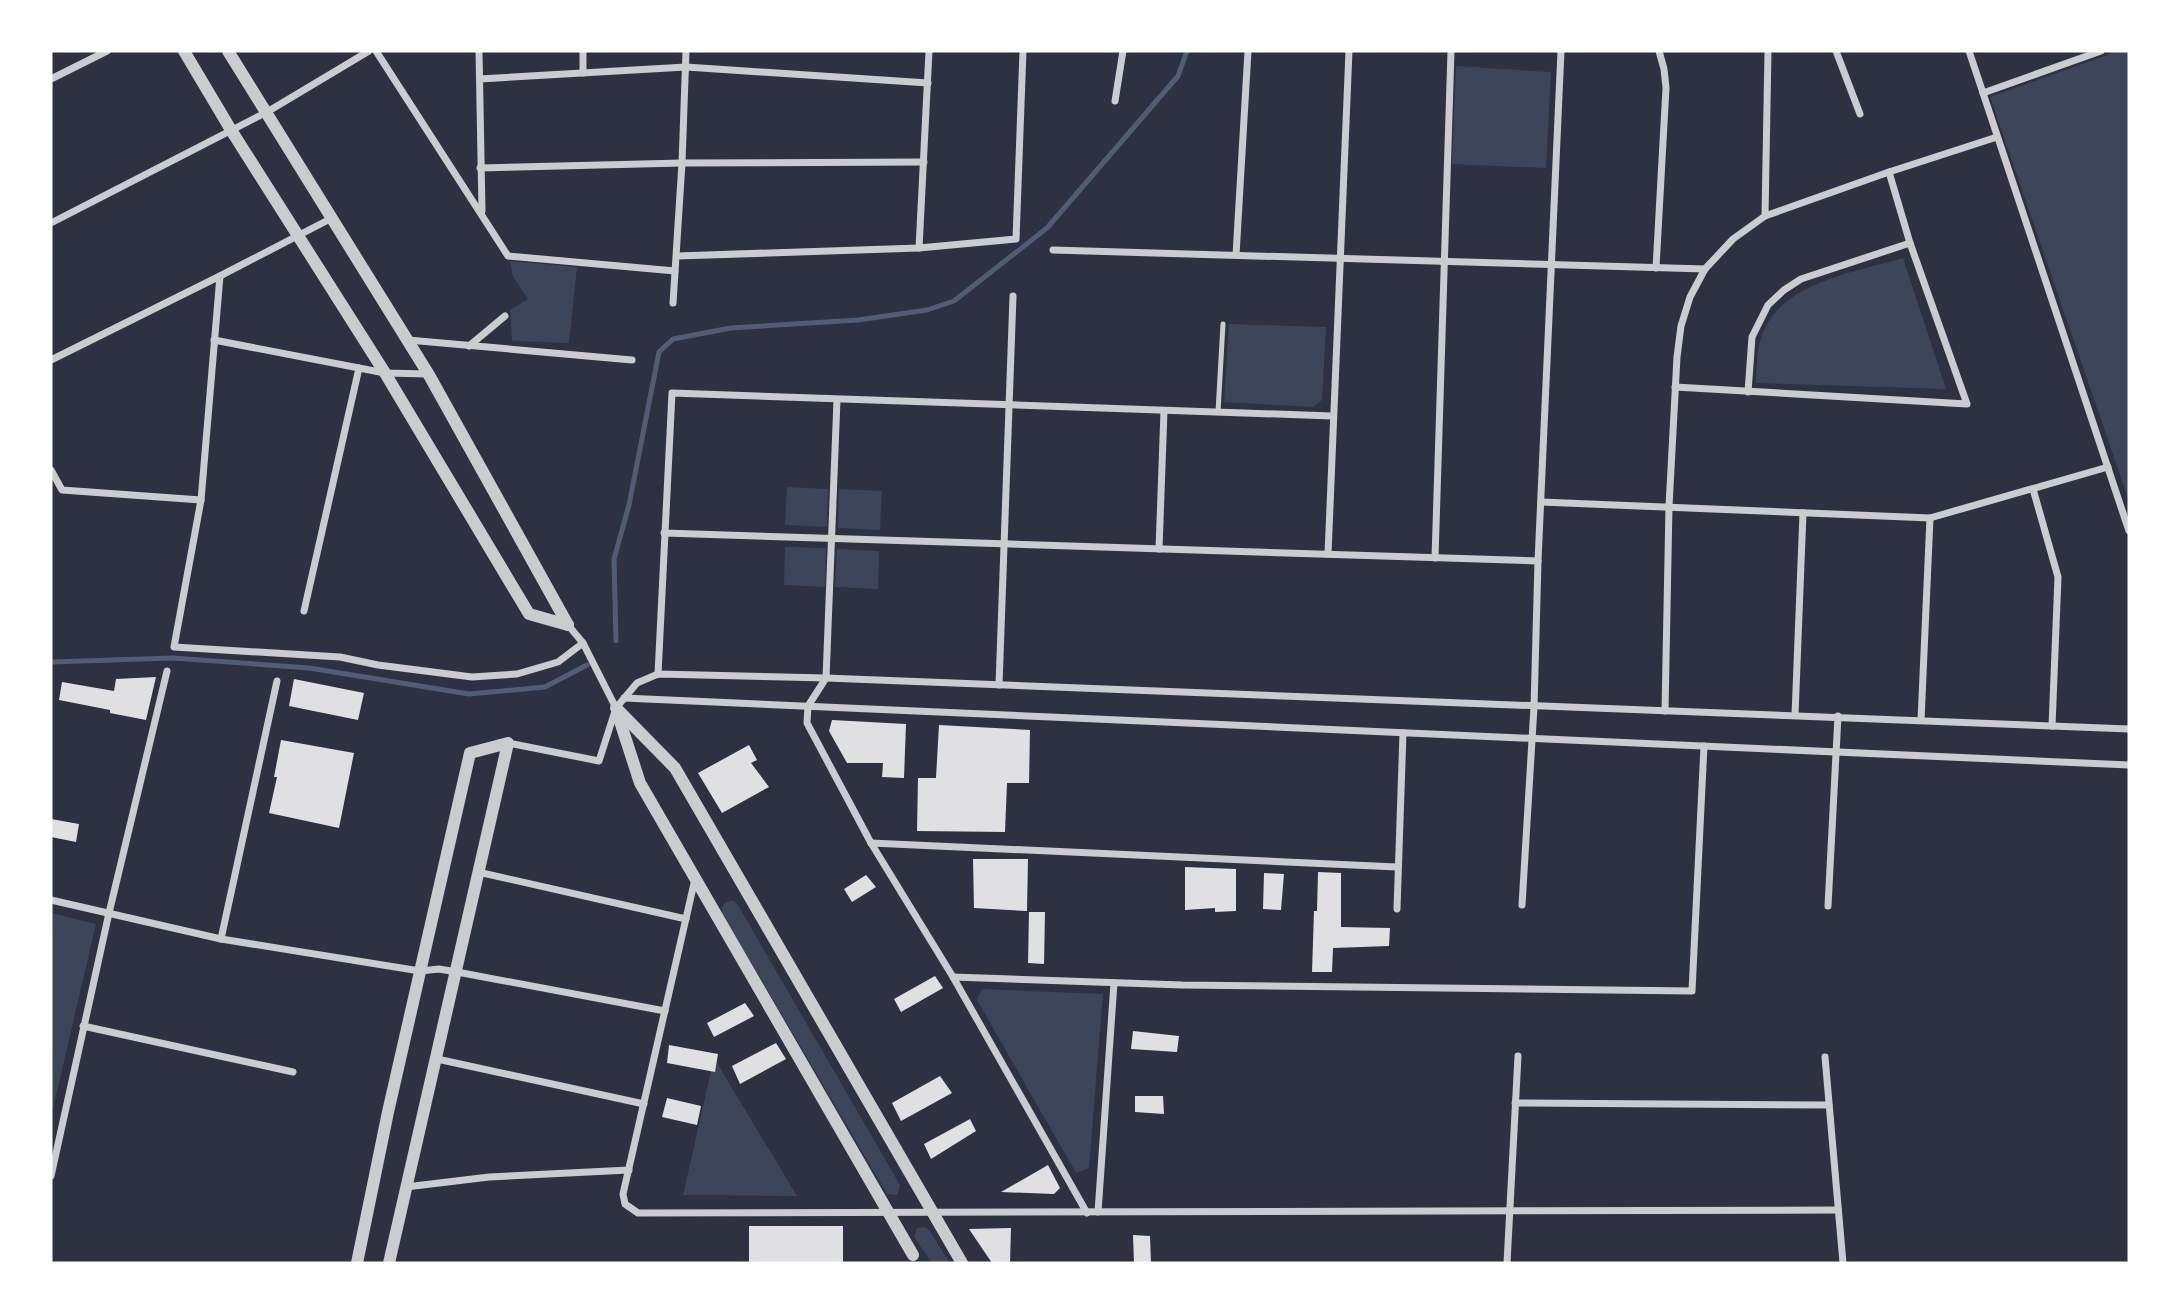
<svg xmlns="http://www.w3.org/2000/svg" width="2180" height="1314" viewBox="0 0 2180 1314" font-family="'Noto Serif',serif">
<rect width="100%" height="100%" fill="#2d3142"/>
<g fill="#3c4559">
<polygon points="2118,51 2129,51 2129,501 1990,97"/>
<polygon points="1456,66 1551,72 1546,168 1452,164"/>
<path d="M1903,258L1946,389L1756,383C1757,368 1756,349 1762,335C1781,282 1856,272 1903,258Z"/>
<polygon points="510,261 577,267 569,343 512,341 510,310 528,299 513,276"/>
<polygon points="1229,324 1326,327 1322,400 1313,407 1224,402"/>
<polygon points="787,487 828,489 827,527 785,525"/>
<polygon points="839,489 882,491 880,530 838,528"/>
<polygon points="785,547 826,548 825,587 784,585"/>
<polygon points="837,549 879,551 878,589 835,587"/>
<path d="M730,901H734L738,905L900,1185L897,1195L887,1194L722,913C722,906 723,903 730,901Z"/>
<polygon points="51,913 96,924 51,1117"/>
<polygon points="982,989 1103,994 1089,1168 1076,1173 977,1000"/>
<polygon points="714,1058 797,1196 683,1195"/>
<polygon points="925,1227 929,1230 950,1263 932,1263 914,1237 917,1228"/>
</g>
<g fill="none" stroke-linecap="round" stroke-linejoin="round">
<g stroke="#4f5d75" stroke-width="5">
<polyline points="616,641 614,559 629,505 659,352 673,339 731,328 858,320 927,310 954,301 1047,228 1178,76 1187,51"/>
<polyline points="51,662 173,658 309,668 469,694 545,687 587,665"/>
</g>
</g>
<g fill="#e0e0e3">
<polygon points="156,677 146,720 110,713 110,710 59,700 62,682 114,691 116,679"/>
<polygon points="294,679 364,693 358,720 289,706"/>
<polygon points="832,720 906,724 904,778 882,777 883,763 847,763 829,731"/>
<polygon points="939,725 1030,730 1029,783 1007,783 1005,832 917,831 918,778 936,778"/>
<polygon points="281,740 354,753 339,828 269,813 277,777 274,777"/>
<polygon points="749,745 757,760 751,763 769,787 722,813 698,773"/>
<polygon points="51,819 79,824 76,842 51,837"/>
<polygon points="973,859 1028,859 1027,911 974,908"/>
<polygon points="1185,867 1236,869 1236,911 1215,912 1215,908 1185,910"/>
<polygon points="1318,872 1341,873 1341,927 1390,928 1389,946 1333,948 1332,972 1312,972 1314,911 1317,911"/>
<polygon points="1264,873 1284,874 1281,910 1263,909"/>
<polygon points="866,875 876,887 852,902 844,889"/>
<polygon points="1029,912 1045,912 1044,964 1028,963"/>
<polygon points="935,976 943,988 901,1012 894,999"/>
<polygon points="745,1003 754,1016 714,1037 707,1023"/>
<polygon points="1133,1031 1179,1036 1177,1052 1131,1049"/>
<polygon points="776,1043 786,1059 740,1084 732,1066"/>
<polygon points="669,1045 718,1054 715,1072 667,1063"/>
<polygon points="940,1076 952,1093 901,1121 892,1103"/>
<polygon points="1135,1096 1163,1096 1164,1114 1135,1112"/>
<polygon points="667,1098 701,1106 697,1125 662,1117"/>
<polygon points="970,1119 976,1131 931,1159 924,1144"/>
<polygon points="1048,1165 1060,1188 1054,1194 1001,1192"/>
<rect x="749" y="1226" width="94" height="37"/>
<polygon points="1011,1228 1010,1263 992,1263 969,1229"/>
<polygon points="1133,1235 1150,1236 1151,1263 1134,1263"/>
</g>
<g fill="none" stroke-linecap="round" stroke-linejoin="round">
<polyline stroke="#caccd0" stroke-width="5" points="1218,412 1223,324"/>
<g stroke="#caccd0" stroke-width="7">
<polyline points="376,51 508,256 675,271"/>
<polyline points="479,51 482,211"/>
<polyline points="583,51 583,73"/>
<polyline points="1836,51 1860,114"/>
<polyline points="1969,51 2129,531"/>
<polyline points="51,79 107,51"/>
<polyline points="480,79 686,67 928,83"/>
<polyline points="1983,93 2101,51"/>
<polyline points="1115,101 1123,51"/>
<polyline points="480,168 682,163 924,162"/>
<polyline points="1765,216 1768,51"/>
<polyline points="51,223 267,112 369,51"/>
<polyline points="919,248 929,51"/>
<polyline points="1053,250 1705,269"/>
<polyline points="1236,255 1248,51"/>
<polyline points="677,256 919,248 1016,239 1023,51"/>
<polyline points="1656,268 1666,88 1664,69 1659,51"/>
<polyline points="220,276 201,500 174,647 340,657 378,665 472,677 517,674 558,662 583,643"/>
<polyline points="673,303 682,163 686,51"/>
<polyline points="214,340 385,373 428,374"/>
<polyline points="408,340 632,360"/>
<polyline points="469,346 505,316"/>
<polyline points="51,360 220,276 332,218"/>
<polyline points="1675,387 1967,404 1910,243 1889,172"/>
<polyline points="1748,392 1752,337 1768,305 1784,290 1801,279 1910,243"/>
<polyline points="837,400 826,678 808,706 807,723 871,843 953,977 1087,1213"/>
<polyline points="51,470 62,490 201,500"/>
<polyline points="2033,489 2058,577 2052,726"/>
<polyline points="1541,502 1930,518 2108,467"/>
<polyline points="664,533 1538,561"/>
<polyline points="1159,549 1164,411"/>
<polyline points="1328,554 1349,51"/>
<polyline points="1435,558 1451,51"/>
<polyline points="304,611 359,368"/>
<polyline points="568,625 583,643 616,708"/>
<polyline points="658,674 672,393 1332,416"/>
<polyline points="999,685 1013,296"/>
<polyline points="624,698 2129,765"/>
<polyline points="1665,711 1669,506 1677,357 1681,326 1690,297 1705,269 1733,239 1765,216 1889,172 1997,137"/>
<polyline points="1795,715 1803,513"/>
<polyline points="1921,720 1930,518"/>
<polyline points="508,743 599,761 616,708 637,683 658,674 826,678 2129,729"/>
<polyline points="871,843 1397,867"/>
<polyline points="478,872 686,919"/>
<polyline points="695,879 623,1194 625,1204 638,1213 1838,1210"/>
<polyline points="51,900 221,939 420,971 439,969 457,972 665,1011"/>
<polyline points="1522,905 1534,707 1538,561 1561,51"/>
<polyline points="1828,906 1838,716"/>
<polyline points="1397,909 1403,733"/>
<polyline points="221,939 277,681"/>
<polyline points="953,977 1182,985 1692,991 1704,746"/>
<polyline points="83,1026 293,1072"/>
<polyline points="1825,1057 1843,1263"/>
<polyline points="437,1059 644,1104"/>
<polyline points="1515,1103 1829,1105"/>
<polyline points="51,1176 109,913 167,671"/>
<polyline points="406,1187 489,1177 629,1170"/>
<polyline points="1098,1212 1114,983"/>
<polyline points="1507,1263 1518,1056"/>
</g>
<g stroke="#caccd0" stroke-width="12">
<polyline points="184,51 231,130 385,373 529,614 568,625"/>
<polyline points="228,51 429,375 568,625"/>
<polyline points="616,708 675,768 962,1263"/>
<polyline points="617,712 640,783 913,1255"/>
<polyline points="357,1263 388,1112 470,753 508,743 389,1263"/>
</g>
</g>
<rect width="2180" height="1314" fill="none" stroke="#ffffff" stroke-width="105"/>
</svg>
